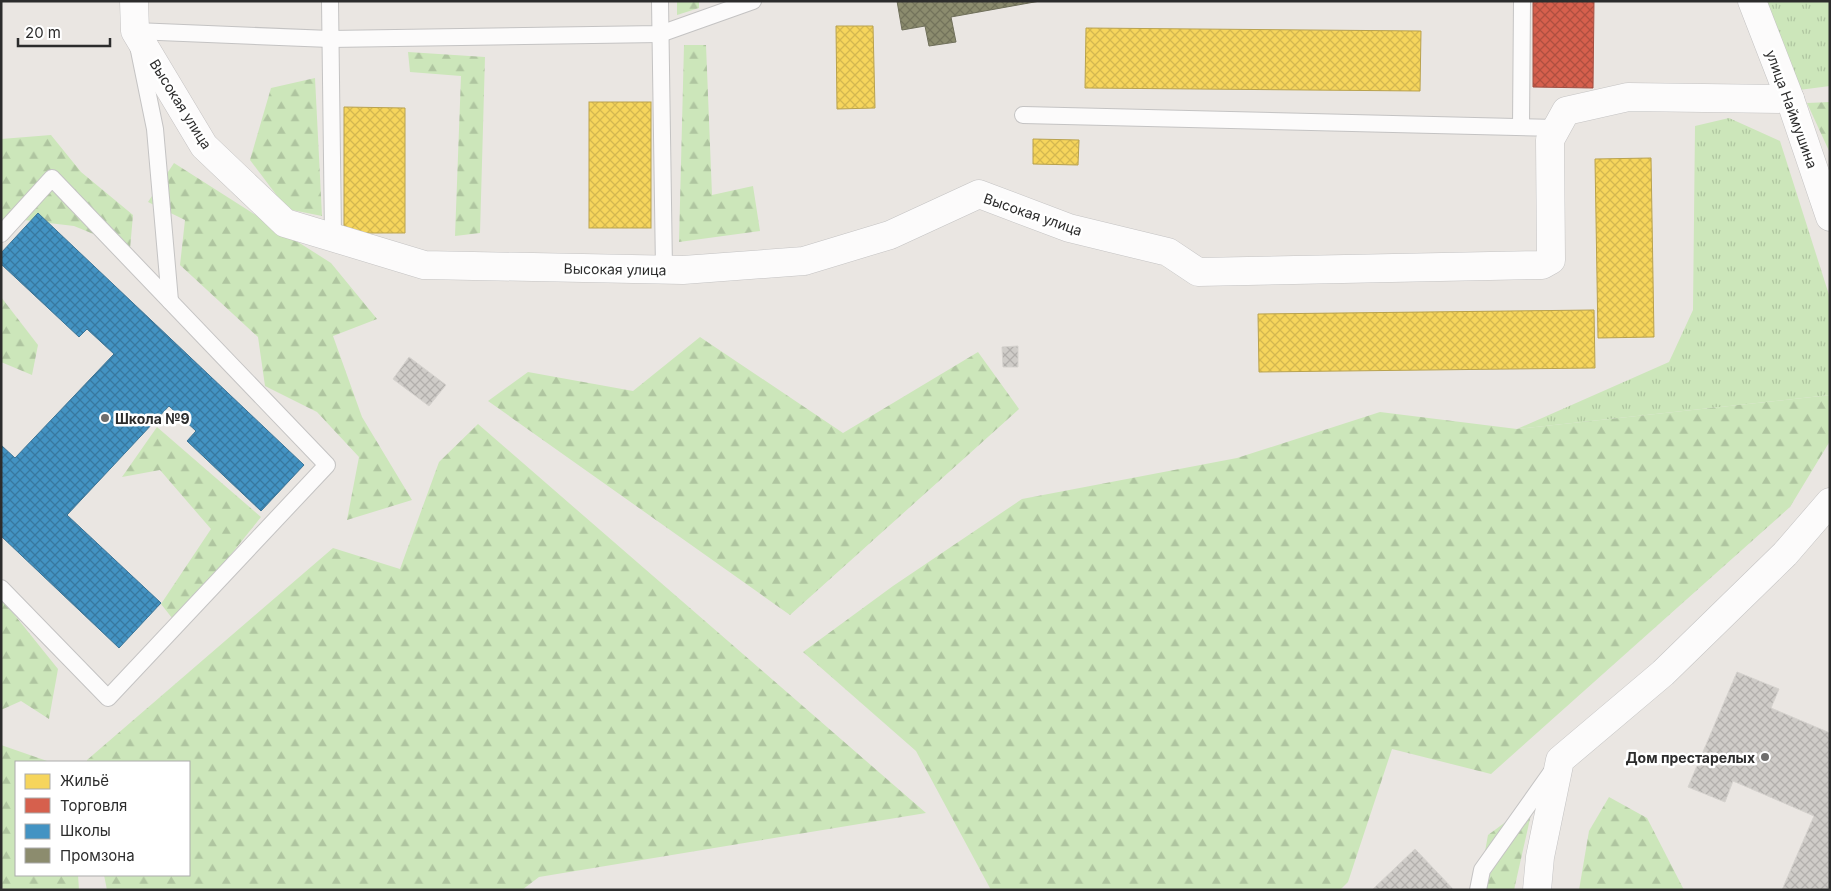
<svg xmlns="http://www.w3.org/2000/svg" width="1831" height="891" viewBox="0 0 1831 891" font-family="Inter,sans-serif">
<defs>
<pattern id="grass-tufts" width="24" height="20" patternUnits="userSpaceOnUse" patternTransform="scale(1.25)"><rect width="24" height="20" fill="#cce6ba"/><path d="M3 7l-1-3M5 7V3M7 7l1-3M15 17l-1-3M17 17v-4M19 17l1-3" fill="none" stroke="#afc5a0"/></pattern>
<pattern id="forest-firs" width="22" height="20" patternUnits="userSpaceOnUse" patternTransform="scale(1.25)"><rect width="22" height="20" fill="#cce6ba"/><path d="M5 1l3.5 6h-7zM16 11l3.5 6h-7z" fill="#afc5a0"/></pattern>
<pattern id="homes-cross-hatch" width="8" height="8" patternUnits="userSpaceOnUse" patternTransform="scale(1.25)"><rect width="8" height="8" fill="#f6d55c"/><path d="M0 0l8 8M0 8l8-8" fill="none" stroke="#d3b750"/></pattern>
<pattern id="shops-cross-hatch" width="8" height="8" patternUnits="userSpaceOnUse" patternTransform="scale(1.25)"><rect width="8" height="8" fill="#d6604d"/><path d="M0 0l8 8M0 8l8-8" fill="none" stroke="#ae4f40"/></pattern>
<pattern id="schools-cross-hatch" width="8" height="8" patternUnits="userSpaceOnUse" patternTransform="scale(1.25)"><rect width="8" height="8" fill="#4393c3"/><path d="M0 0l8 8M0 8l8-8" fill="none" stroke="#38789f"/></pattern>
<pattern id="industry-cross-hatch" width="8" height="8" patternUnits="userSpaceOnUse" patternTransform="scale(1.25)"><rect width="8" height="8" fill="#8c8c6e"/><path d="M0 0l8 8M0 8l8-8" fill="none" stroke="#73735b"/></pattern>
<pattern id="building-cross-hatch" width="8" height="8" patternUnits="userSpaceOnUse" patternTransform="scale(1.25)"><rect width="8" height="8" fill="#cfccc8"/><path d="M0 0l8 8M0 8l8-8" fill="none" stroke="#b2afac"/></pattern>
</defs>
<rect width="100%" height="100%" fill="#eae6e2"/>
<g fill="url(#grass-tufts)">
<polygon points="1766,1 1830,1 1830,86 1799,90"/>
<polygon points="1729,118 1780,141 1830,298 1830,395 1517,429 1669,362 1693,310 1695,126"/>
</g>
<g fill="url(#forest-firs)">
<polygon points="677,1 699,1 699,8 677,15"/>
<polygon points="684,45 706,45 712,195 753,186 760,231 679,242"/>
<polygon points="408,52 485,57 480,233 455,236 461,76 410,72"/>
<polygon points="315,78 322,216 287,209 250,160 271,88"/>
<polygon points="1830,102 1830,153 1807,103"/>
<polygon points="51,135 81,172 133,215 130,249 74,226 7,218 1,223 1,139"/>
<polygon points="174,163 331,263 377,319 333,336 362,417 412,500 347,520 359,457 317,412 265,386 258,337 180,265 185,220 148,202"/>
<polygon points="1,297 38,345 32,375 1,362"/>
<polygon points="700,337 843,433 978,352 1019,409 790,615 488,401 528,372 633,391"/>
<polygon points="1830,395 1830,441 1790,507 1491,774 1392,749 1348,882 1340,890 991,890 916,751 803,652 893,586 1022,499 1237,458 1380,412 1517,429"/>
<polygon points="478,424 926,813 539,877 522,890 107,890 104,875 189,875 189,762 87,762 87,760 333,548 400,569 439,462"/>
<polygon points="157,427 261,517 176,623 161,604 211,529 160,470 122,477"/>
<polygon points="1,598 58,669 49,719 21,701 1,710"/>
<polygon points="1,745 50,762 16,762 16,875 78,875 79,890 4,890 1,886"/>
<polygon points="1609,797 1647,818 1684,890 1579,890 1589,831"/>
<polygon points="1534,801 1514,890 1478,890 1488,835"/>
</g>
<g fill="url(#homes-cross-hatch)" stroke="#b9a24e">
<polygon points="836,26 873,26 875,108 837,109"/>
<polygon points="1086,28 1421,31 1420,91 1085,88"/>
<rect x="589" y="102" width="62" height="126"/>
<polygon points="344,107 405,108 405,233 344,233"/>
<polygon points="1033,139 1079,140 1078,165 1033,164"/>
<polygon points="1651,158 1654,337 1598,338 1595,159"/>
<polygon points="1594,310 1595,368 1259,372 1258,314"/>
</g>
<polygon fill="url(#shops-cross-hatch)" stroke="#a35043" points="1533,1 1594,1 1593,88 1533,87"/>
<polygon fill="url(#schools-cross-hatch)" stroke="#3c7496" points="38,213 304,465 261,511 187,441 196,431 169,406 67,515 161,603 119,648 1,536 1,445 15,458 114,354 87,329 79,337 1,264 1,253"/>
<polygon fill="url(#industry-cross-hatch)" stroke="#6f6f5a" points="897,1 1040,1 951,17 956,42 929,46 925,26 902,30"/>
<g fill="url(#building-cross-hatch)" stroke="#d5d2ce">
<polygon points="1018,346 1018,367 1003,367 1002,347"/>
<polygon points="409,357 446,385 429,406 393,379"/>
<polygon points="1737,672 1779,689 1771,708 1830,733 1830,890 1782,890 1814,816 1733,781 1725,802 1688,787"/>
<polygon points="1415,849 1454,890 1372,890"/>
</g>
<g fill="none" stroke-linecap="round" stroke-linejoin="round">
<defs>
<g id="service">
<polyline points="330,1 333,237"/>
<polyline points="660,1 664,269"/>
<polyline points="1023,115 1557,128"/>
<polyline points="1521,127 1522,1"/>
<polyline points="1,234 52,178 327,465 108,698 1,588"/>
<polyline points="170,301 155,129 135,31 330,39 660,34 753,1"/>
<polyline points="1478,890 1482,870 1553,770"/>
</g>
<g id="minor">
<polyline points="134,1 135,31 204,146 285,223 424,265 683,270 804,261 890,235 979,194 1069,228 1168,252 1198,272 1542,265 1551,260 1550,140 1566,111 1628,97 1790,99"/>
<polyline points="1752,1 1790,99 1830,217"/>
<polyline points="1537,890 1540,857 1560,760 1663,673 1785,554 1830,502"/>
</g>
</defs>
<use href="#service" stroke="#c4c3c3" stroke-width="18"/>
<use href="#minor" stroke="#c4c3c3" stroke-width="29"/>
<use href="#service" stroke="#fcfbfb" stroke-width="16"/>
<use href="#minor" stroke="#fcfbfb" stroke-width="28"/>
</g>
<g fill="#6e6d6c" stroke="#fff" stroke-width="2">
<circle cx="105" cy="418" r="5"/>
<circle cx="1765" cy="757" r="5"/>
</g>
<g text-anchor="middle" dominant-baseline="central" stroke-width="5" stroke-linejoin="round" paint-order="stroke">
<g font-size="14" fill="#2c2c2c" stroke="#fff">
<text transform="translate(181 104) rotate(58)">Высокая улица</text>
<text transform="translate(1792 109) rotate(70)">улица Наймушина</text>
<text transform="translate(1033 214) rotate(19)">Высокая улица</text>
<text transform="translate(615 269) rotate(1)">Высокая улица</text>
</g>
<g font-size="14" font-weight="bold" fill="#2c2c2c" stroke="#fff" text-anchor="start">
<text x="115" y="418">Школа №9</text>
<text x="1755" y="757" text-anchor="end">Дом престарелых</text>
</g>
</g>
<rect width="1831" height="891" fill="none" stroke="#2c2c2c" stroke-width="5"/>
<rect x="15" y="761" width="175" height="115" fill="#ffffff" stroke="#ababab"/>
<rect x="25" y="774" width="25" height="15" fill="#f6d55c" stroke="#ababab"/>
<text x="60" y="786" font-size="15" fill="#2c2c2c">Жильё</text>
<rect x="25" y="798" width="25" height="15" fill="#d6604d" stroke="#ababab"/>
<text x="60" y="811" font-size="15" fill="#2c2c2c">Торговля</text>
<rect x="25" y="824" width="25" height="15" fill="#4393c3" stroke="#ababab"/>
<text x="60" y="836" font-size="15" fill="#2c2c2c">Школы</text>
<rect x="25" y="848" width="25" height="15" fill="#8c8c6e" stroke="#ababab"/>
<text x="60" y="861" font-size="15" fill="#2c2c2c">Промзона</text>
<path d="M18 38v8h92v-8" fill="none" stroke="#2c2c2c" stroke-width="2.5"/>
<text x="25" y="38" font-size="15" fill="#2c2c2c" stroke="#ffffff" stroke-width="4" paint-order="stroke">20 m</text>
</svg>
